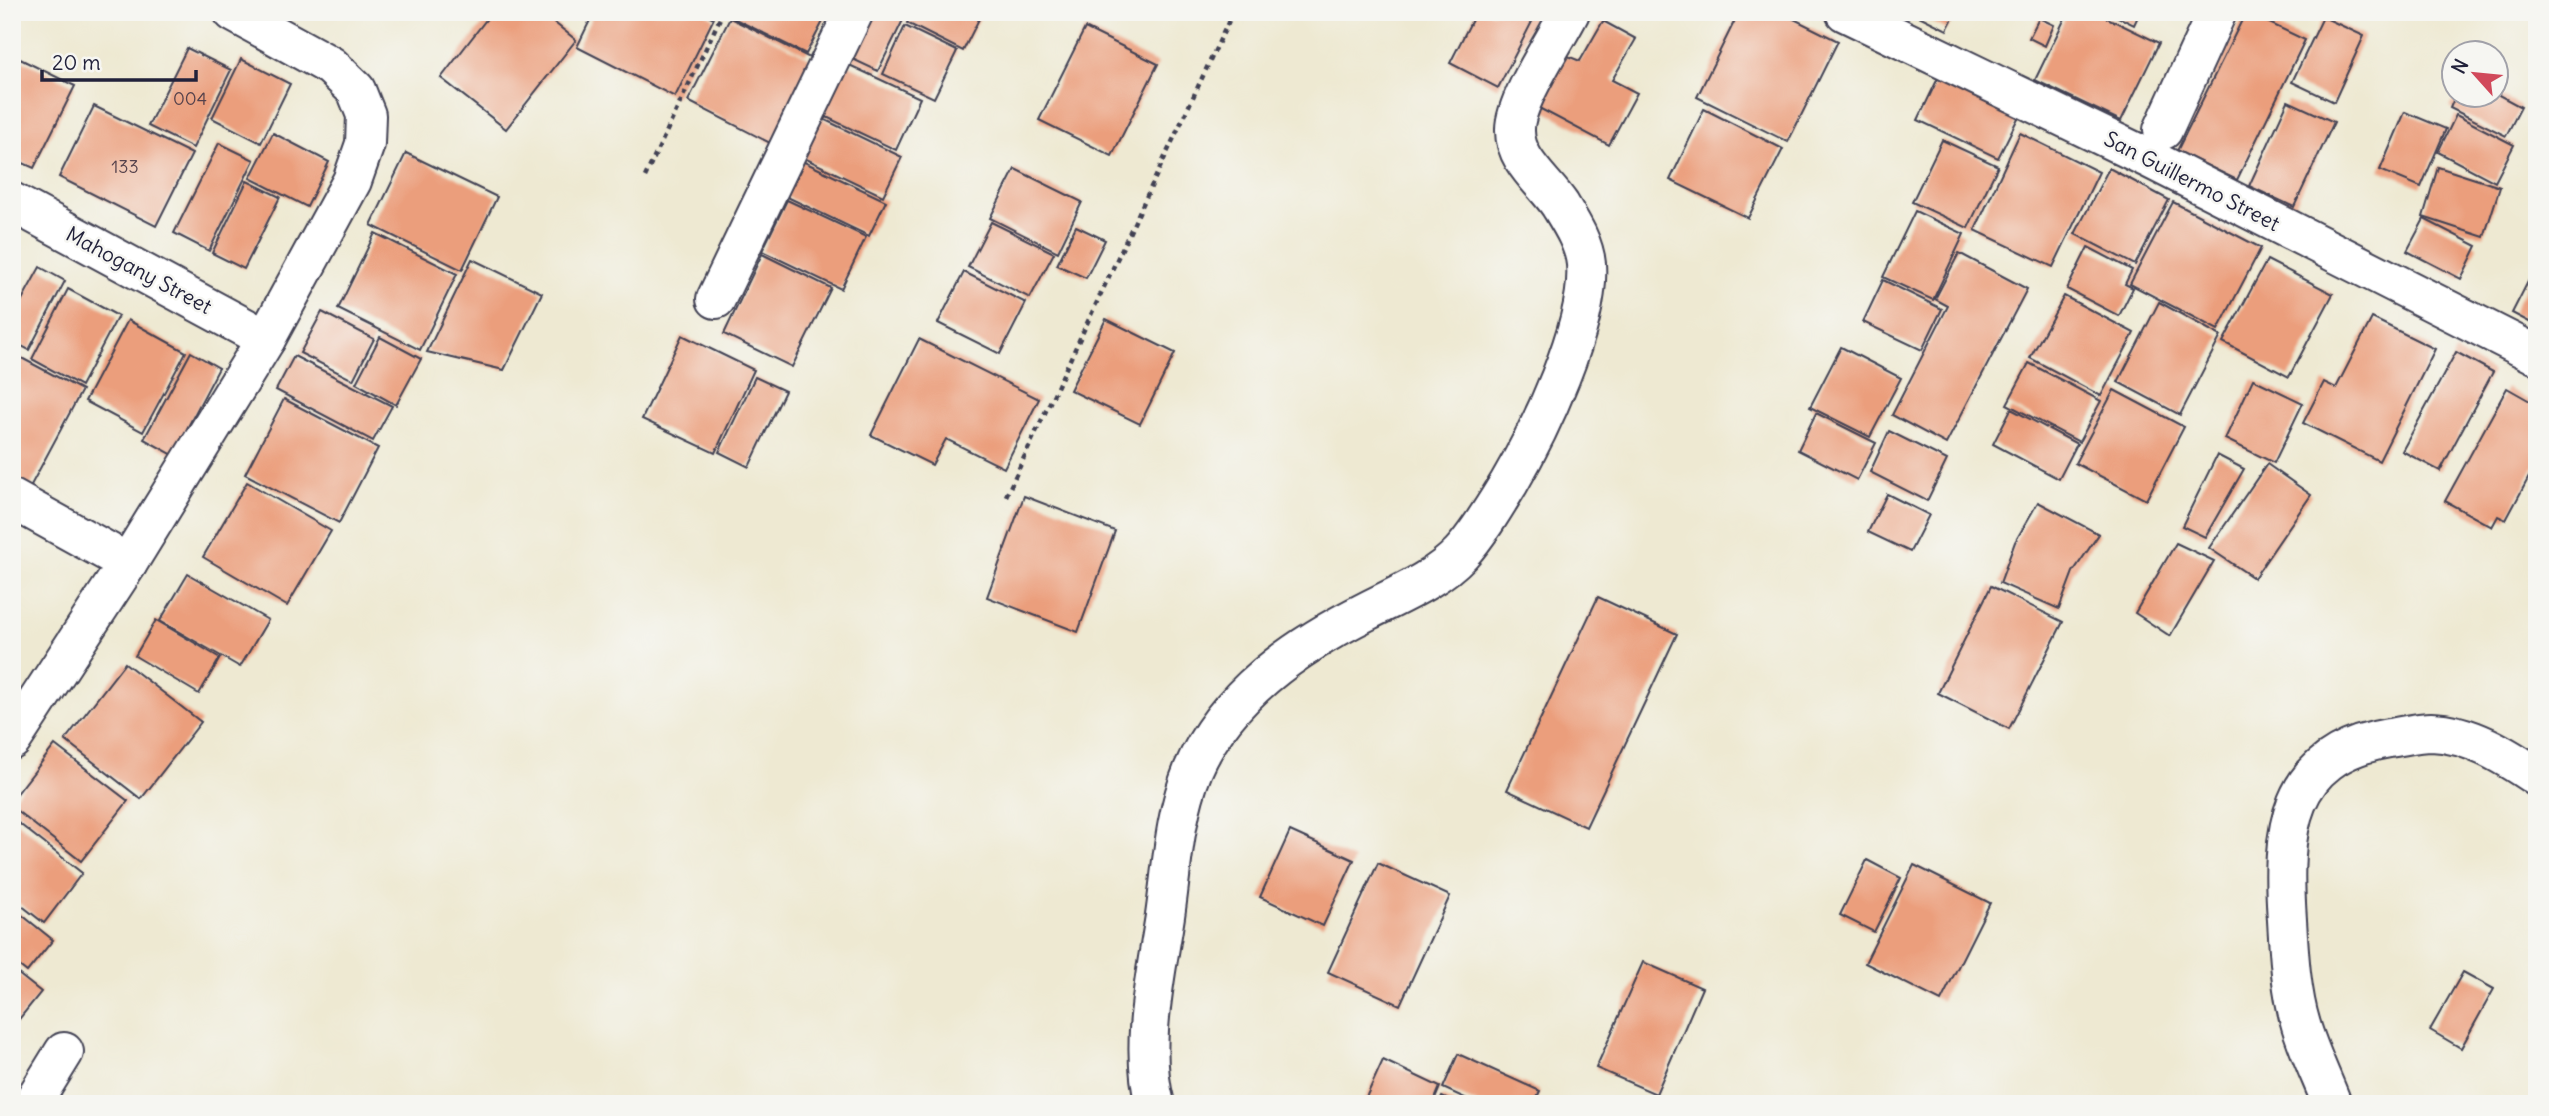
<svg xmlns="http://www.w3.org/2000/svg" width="2549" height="1116" viewBox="0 0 2549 1116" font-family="Delius,sans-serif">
<rect width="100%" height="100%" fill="#f6f6f2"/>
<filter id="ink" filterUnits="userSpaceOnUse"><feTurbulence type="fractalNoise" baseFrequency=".0143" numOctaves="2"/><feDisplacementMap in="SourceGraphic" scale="14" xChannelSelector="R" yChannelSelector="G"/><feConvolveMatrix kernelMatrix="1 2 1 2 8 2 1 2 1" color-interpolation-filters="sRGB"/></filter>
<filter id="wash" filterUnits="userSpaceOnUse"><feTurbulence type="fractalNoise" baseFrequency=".00686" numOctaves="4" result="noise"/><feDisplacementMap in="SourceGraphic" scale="28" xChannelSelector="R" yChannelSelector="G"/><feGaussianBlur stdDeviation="1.57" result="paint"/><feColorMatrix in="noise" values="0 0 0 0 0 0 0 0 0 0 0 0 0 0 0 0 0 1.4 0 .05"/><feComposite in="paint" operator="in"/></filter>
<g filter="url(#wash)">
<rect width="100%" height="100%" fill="#eee9d2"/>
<g id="blocks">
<g fill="#eb9e7b">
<polygon points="492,12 541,12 576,40 506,129 441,78"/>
<polygon points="594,12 702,12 714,18 675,97 577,47"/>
<polygon points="733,12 828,12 806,54 731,17"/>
<polygon points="864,12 907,12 878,71 844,55"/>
<polygon points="912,12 975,12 981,15 963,51 907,23"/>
<polygon points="1476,12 1537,12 1498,88 1450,63"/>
<polygon points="1739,12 1780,12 1838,41 1788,142 1697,97"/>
<polygon points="1911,12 1956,12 1947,30"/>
<polygon points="2068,12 2095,12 2159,43 2121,121 2035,80"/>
<polygon points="2108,12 2140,12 2134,25"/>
<polygon points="2246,12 2305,40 2237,180 2177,151"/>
<polygon points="2323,17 2364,36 2334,102 2292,82"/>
<polygon points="730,18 814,60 772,144 688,101"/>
<polygon points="2039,18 2054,25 2045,46 2029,38"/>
<polygon points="1603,21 1636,39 1612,80 1637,93 1609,145 1537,107 1565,55 1580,61"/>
<polygon points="905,26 957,51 934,98 883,74"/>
<polygon points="1085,28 1158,64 1112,156 1039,120"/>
<polygon points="187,48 231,70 193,148 148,126"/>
<polygon points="12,55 75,86 34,168 12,158"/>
<polygon points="241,59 290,84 261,143 212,118"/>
<polygon points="845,63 920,98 896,150 820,114"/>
<polygon points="1938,78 2019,116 1998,158 1918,120"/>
<polygon points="2456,94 2497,94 2521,107 2506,136 2450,108"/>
<polygon points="2288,101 2334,122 2294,207 2249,186"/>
<polygon points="94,106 192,154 156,226 59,177"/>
<polygon points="1704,109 1783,149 1748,218 1670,180"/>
<polygon points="2405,112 2446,129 2421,187 2380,170"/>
<polygon points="2456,115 2514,145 2495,182 2438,152"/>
<polygon points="817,116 902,157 883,196 798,155"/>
<polygon points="273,133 329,162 307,207 250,178"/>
<polygon points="2020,133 2099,172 2053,267 1975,230"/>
<polygon points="1942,140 1998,166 1968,228 1912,202"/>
<polygon points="219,143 254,160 209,251 174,233"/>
<polygon points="406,153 497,197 462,270 371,225"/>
<polygon points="798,159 886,201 869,236 781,194"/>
<polygon points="2438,167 2500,187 2484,237 2423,217"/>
<polygon points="2109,168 2169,200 2135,265 2075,234"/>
<polygon points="1015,169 1082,202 1058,252 990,218"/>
<polygon points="247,181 280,197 244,269 212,253"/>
<polygon points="787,200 866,237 841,289 762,251"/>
<polygon points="2173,202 2261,248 2218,330 2130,284"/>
<polygon points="1915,211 1964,234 1933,300 1883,277"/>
<polygon points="2424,219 2477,246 2461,279 2407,251"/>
<polygon points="991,222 1054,253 1030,298 968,267"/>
<polygon points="1076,226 1105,240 1086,278 1057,265"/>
<polygon points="375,233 457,274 420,350 338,309"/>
<polygon points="2088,247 2132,270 2125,284 2133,288 2119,316 2067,289"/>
<polygon points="1959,253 2027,289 1946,444 1892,415 1948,306 1935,299"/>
<polygon points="762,254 831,288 792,367 724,334"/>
<polygon points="472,259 542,293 504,370 427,352"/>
<polygon points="2267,260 2333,294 2289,377 2223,342"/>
<polygon points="2537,264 2537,326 2512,313"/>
<polygon points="40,267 65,281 29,350 12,341 12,318"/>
<polygon points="964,272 1026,303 1000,354 938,323"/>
<polygon points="1883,280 1942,309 1922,350 1863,322"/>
<polygon points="68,289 118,316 81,386 32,359"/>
<polygon points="2064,296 2134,333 2101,396 2030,358"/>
<polygon points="2159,302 2221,336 2180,415 2118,382"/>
<polygon points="322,312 374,339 353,380 300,353"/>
<polygon points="2372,318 2435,349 2379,461 2303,423 2324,382 2336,388"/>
<polygon points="1106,319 1175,353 1140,424 1070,390"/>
<polygon points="128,320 186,352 143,432 85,401"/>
<polygon points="682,335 754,370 715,453 642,419"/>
<polygon points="380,337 421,359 396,405 356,383"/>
<polygon points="919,339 1039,399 1004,468 946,439 932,465 871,435"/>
<polygon points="1841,347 1901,378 1870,437 1810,407"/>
<polygon points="191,352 219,368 173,455 144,439"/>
<polygon points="2456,352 2493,372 2440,471 2402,451"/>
<polygon points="12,353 82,390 29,489 12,480"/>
<polygon points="294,356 392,406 373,441 276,390"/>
<polygon points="2029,363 2101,401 2079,442 2007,404"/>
<polygon points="755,377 785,391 749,467 719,452"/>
<polygon points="2253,379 2303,403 2274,463 2225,439"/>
<polygon points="2507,388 2537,405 2537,462 2506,520 2498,516 2492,527 2445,501"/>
<polygon points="2114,390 2184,427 2146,500 2075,463"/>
<polygon points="284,399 378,448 339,523 245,474"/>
<polygon points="2011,409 2077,444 2059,479 1993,444"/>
<polygon points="1816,413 1876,443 1857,480 1798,450"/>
<polygon points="1889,431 1947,460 1927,501 1870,472"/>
<polygon points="2217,455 2244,469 2205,537 2182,526"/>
<polygon points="2267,464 2311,495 2254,578 2209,548"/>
<polygon points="247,482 331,531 287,606 203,557"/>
<polygon points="1887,494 1929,515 1910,552 1868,532"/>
<polygon points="1024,496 1115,531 1078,632 987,597"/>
<polygon points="2038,502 2099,534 2073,572 2059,609 2000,583 2015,542"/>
<polygon points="2176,543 2214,561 2170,636 2135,613"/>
<polygon points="188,574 268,620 240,667 160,621"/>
<polygon points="1991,586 2063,622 2009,729 1938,693"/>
<polygon points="1598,597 1677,634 1586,827 1507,790"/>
<polygon points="156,620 220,658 199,694 135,656"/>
<polygon points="125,663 201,722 141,799 65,740"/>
<polygon points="55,745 128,801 81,861 12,807 12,800"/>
<polygon points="12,818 82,873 44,923 12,898"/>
<polygon points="1290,831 1354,860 1323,926 1260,897"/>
<polygon points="1867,860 1901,878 1874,932 1840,915"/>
<polygon points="1378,863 1450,896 1400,1005 1328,972"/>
<polygon points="1914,865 1990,903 1941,1001 1865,963"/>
<polygon points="12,907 53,940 27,972 12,960"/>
<polygon points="1643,962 1702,988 1656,1094 1596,1068"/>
<polygon points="12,969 41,992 12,1028"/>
<polygon points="2463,972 2494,989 2461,1048 2430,1030"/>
<polygon points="1458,1054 1540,1091 1534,1104 1478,1104 1443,1088"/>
<polygon points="1383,1060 1440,1087 1433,1104 1363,1104"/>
<polygon points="1442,1097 1457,1104 1439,1104"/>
</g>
</g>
</g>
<g filter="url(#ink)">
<use href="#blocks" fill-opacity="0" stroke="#414052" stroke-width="2"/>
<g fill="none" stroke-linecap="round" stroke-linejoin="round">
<defs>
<g id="minor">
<polyline points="2163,130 2217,12"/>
<polyline points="12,202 266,339"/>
<polyline points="716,299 854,12"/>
<polyline points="12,499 128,563"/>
<polyline points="12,740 128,563 266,339 352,181 365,144 366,115 356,90 331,66 233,12"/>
<polyline points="32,1104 64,1052"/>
<path d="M1155,1104C1139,1045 1156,975 1165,916C1172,868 1174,816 1193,770C1225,695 1297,646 1367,611C1398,595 1437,579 1461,553C1479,533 1495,506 1509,483C1539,432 1591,324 1586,264C1584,243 1571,223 1560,205C1544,181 1514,161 1515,129C1515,100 1556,40 1570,12"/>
<path d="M2332,1104C2322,1078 2309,1052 2301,1025C2291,992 2289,954 2287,920C2281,833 2285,755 2389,738C2403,736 2418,732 2431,732C2470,733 2506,756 2537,777"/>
</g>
<polyline id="major" points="1845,12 2150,159 2537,355"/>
</defs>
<use href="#minor" stroke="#414052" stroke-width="42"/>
<use href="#major" stroke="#414052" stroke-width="42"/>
<g stroke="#414052" stroke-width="4.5" stroke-dasharray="5 5" stroke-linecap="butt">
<polyline points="645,177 723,12"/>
<polyline points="1006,496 1233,12"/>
</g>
<use href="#minor" stroke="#fff" stroke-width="38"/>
<use href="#major" stroke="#fff" stroke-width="38"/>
</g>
</g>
<g text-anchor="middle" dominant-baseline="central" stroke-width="5" stroke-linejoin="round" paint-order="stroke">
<g font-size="18" fill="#54414b">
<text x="190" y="98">004</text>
<text x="125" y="166">133</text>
</g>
<g font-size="21" fill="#22223b" stroke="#f6f6f2">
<text transform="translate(2192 181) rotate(27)">San Guillermo Street</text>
<text transform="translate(139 270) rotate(28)">Mahogany Street</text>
</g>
</g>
<rect width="2549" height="1116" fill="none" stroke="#f6f6f2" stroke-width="42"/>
<g transform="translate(2475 74) rotate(297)"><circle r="33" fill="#f6f6f2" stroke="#a1a1a9" stroke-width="2"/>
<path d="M0-5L12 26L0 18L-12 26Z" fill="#d1495b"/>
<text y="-10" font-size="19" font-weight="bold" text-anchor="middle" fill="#22223b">N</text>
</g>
<path d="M42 70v10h154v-10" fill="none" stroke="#22223b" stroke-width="3.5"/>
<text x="52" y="70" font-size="21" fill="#22223b" stroke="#f6f6f2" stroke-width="5" paint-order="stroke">20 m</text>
</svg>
